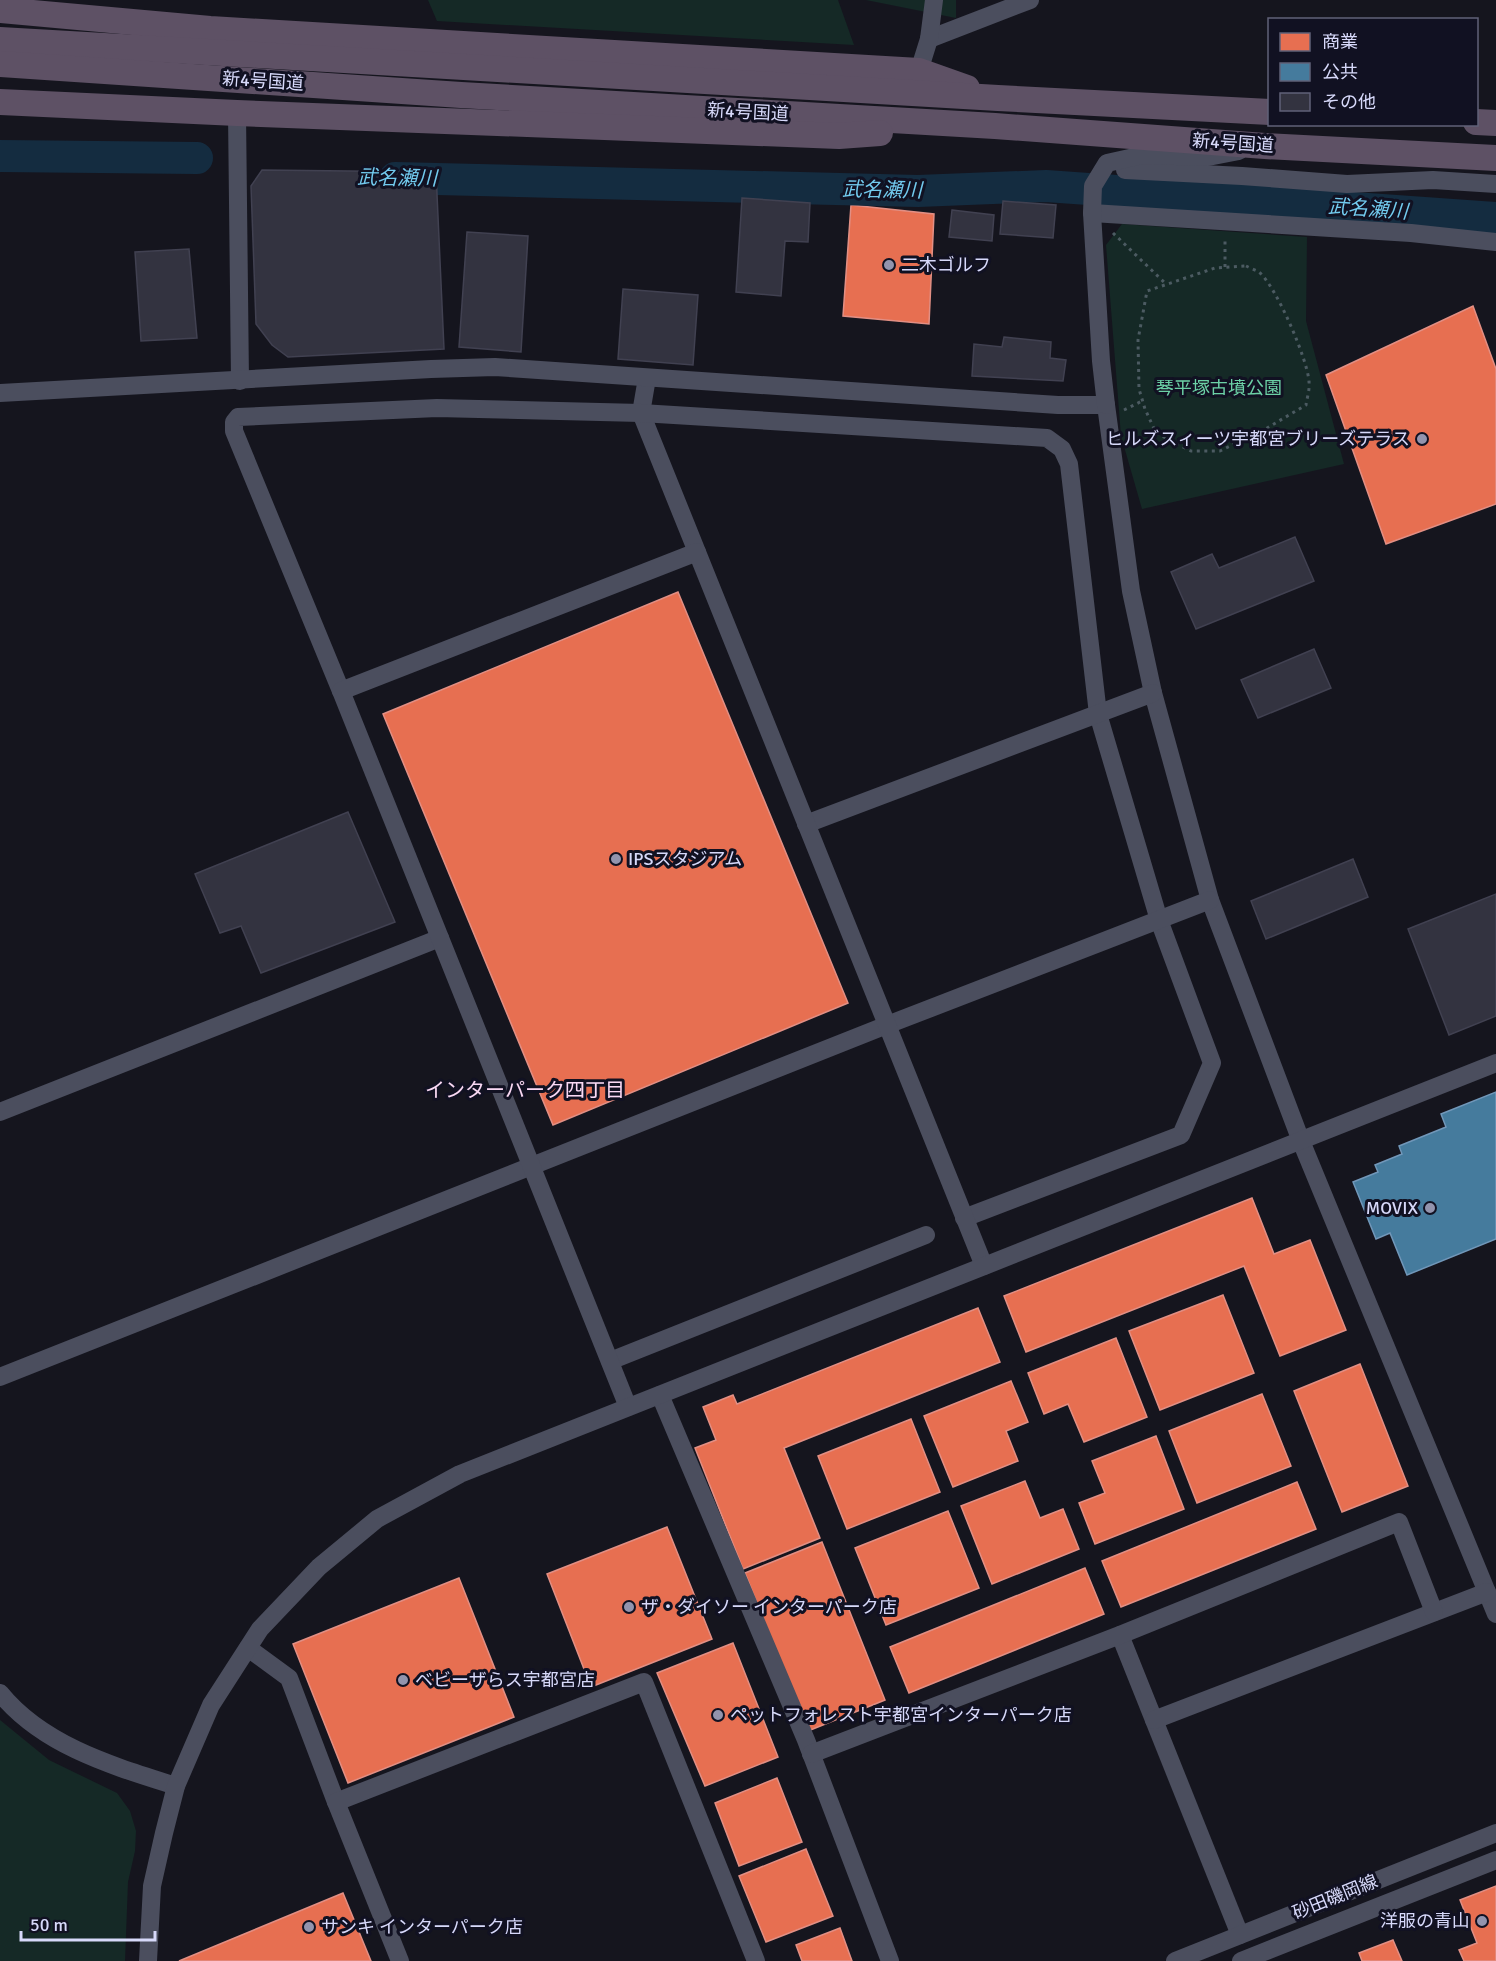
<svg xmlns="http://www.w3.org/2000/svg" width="1496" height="1961" viewBox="0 0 1496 1961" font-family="Signika,'Noto Sans JP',sans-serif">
<rect width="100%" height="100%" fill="#15151e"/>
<g fill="#152926">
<polygon points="428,0 838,0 854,45 437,21"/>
<polygon points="866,0 956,0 956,18"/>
<polygon points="1122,224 1307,237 1306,321 1344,464 1142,509 1121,436 1106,245"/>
<polygon points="0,1720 49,1760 117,1793 130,1811 136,1831 135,1851 128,1882 125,1961 0,1961"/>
</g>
<g fill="#e76f51" stroke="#e28f84" stroke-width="1.5">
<polygon points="851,205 934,214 929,324 843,316"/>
<polygon points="1473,306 1496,369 1496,504 1386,544 1326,375"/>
<polygon points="678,592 848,1003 553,1125 383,714"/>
<polygon points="1252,1198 1274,1254 1310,1240 1346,1330 1280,1356 1244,1266 1026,1352 1004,1296"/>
<polygon points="1223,1295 1254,1373 1160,1410 1129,1331"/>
<polygon points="978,1308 1000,1362 784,1448 820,1538 743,1569 695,1448 716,1440 703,1407 733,1395 737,1404"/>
<polygon points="1116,1338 1147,1417 1084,1442 1068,1404 1044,1414 1028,1373"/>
<polygon points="1360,1364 1408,1486 1342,1512 1294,1391"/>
<polygon points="1011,1381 1028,1422 1006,1431 1018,1461 953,1487 924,1416"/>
<polygon points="1262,1394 1291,1466 1197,1503 1169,1431"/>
<polygon points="911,1419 940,1492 847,1529 818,1456"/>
<polygon points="1156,1436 1184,1509 1095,1544 1079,1503 1105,1493 1092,1461"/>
<polygon points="1025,1481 1040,1518 1063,1509 1079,1549 992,1584 961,1506"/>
<polygon points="1297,1482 1316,1529 1121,1607 1102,1561"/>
<polygon points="948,1511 979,1588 886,1625 855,1548"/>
<polygon points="667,1527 712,1639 591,1687 547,1574"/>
<polygon points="822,1542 885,1700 808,1731 745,1573"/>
<polygon points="1085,1568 1104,1614 909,1693 890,1647"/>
<polygon points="459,1578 514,1717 348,1783 293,1644"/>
<polygon points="733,1643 778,1757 705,1786 657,1673"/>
<polygon points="777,1778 802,1842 739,1866 715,1803"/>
<polygon points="806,1849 833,1916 766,1942 739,1876"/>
<polygon points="1496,1886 1496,1961 1464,1961 1459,1950 1477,1943 1460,1900"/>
<polygon points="343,1893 371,1961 179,1961"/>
<polygon points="840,1928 852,1961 802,1961 796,1945"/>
<polygon points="1393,1940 1402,1961 1362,1961 1359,1953"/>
</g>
<polygon fill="#457b9d" stroke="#7197b9" stroke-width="1.5" points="1496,1092 1496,1239 1407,1275 1390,1233 1376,1239 1353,1182 1378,1172 1375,1165 1402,1154 1399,1146 1446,1127 1441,1114"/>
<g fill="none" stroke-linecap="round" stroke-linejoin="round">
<g stroke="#142c40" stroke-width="32">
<polyline points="0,156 197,158"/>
<polyline points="395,178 918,191 1046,186 1496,218"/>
</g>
</g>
<g fill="#333340" stroke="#414151" stroke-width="1.5">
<polygon points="262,170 436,172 444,349 288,357 272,345 256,324 251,186"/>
<polygon points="742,198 810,203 808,242 785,241 781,296 736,292"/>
<polygon points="1003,201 1056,205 1053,238 1000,234"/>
<polygon points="952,210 994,215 992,241 949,237"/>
<polygon points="467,232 528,236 521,352 459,347"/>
<polygon points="189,249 197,338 141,341 135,252"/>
<polygon points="623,289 698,295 693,365 618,359"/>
<polygon points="1004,337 1051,342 1050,358 1066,360 1063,381 972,376 974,344 1002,347"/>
<polygon points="1295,537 1314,581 1196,629 1171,572 1212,554 1219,568"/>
<polygon points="1314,649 1331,688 1258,718 1241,680"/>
<polygon points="348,812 395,922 261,973 241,926 220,933 195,874"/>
<polygon points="1353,859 1368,897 1266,939 1251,901"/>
<polygon points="1496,894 1496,1016 1449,1035 1408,929"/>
</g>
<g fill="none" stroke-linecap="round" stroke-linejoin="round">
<g stroke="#4c5b62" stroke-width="3" stroke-dasharray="3 4.5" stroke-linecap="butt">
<polyline points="1113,233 1166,284"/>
<path d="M1246,266C1250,268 1255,270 1259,272C1276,286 1308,360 1309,382C1310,389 1307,398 1306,405L1267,428L1220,451H1191L1156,433L1145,409L1139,389L1138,340L1147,291L1215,268Z"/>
<polyline points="1225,267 1225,238"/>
<polyline points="1124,410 1142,401"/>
</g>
<g stroke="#4b4e5e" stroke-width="18">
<polyline points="929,39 1030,0"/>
<polyline points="919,71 929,39 934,0"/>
<polyline points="237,113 240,381"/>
<polyline points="1125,170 1242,176 1347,184 1433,180 1496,184"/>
<polyline points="1092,213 1411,233 1496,242"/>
<polyline points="647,378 641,413 697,552"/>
<polyline points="0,393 431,369 495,367 1058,405 1106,405 1131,591 1153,693 1210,900 1301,1141 1496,1614"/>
<polyline points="1106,405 1101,361 1092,213 1093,186 1107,163 1143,155 1208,157 1239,151"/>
<polyline points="341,691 234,431 234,422 238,417 437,408 641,413 1047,438 1062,449 1069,464 1098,714 1159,920 1212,1063 1181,1135 964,1218"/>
<polyline points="806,824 1153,693"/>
<polyline points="0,1112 440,938"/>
<polyline points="610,1361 926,1235"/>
<polyline points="0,1377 887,1025 1210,900"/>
<polyline points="660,1395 806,1740 890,1961"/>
<polyline points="628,1407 341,691 697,552 984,1266"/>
<polyline points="1120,1635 1240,1935"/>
<polyline points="248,1648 289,1678 336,1802"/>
<path d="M0,1693C43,1746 113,1766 176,1786"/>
<polyline points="1154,1720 1487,1592"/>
<polyline points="811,1754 1120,1635 1399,1522 1434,1612"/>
<polyline points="148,1961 152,1886 164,1833 176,1786 211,1705 260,1629 319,1567 377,1519 460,1474 1496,1063"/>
<polyline points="400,1961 336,1802 644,1682 756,1961"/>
<polyline points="1175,1961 1496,1833"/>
<polyline points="1241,1961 1496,1860"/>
</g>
<g stroke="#5e5165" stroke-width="26">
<polyline points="0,10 210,29 919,71 967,88"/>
<polyline points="0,40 998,98 1270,112"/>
<polyline points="0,64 461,95 995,126 1265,146 1496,158"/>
<polyline points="0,102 237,113 839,136 880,133"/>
<polyline points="1476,122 1496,123"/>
</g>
</g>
<g fill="#9394ad" stroke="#112" stroke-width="2">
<circle cx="889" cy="265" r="6"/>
<circle cx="1422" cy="439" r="6"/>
<circle cx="616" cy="859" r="6"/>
<circle cx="1430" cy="1208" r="6"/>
<circle cx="629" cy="1607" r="6"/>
<circle cx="403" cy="1680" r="6"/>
<circle cx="718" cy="1715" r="6"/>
<circle cx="1482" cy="1921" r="6"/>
<circle cx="309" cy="1927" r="6"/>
</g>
<g text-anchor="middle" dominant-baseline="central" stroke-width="6" stroke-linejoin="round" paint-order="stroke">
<g font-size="18" fill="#d7d9fa" stroke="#112">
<text transform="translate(263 81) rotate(4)">新4号国道</text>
<text transform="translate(748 112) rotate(3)">新4号国道</text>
<text transform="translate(1233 143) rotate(4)">新4号国道</text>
<text transform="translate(1335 1897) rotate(-22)">砂田磯岡線</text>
</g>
<g font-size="18" fill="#d7d9fa" stroke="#112" text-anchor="start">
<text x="901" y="265">二木ゴルフ</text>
<text x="1410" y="439" text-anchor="end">ヒルズスィーツ宇都宮ブリーズテラス</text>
<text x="628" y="859">IPSスタジアム</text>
<text x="1418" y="1208" text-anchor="end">MOVIX</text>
<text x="641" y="1607">ザ・ダイソー インターパーク店</text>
<text x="415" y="1680">ベビーザらス宇都宮店</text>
<text x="730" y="1715">ペットフォレスト宇都宮インターパーク店</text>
<text x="1470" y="1921" text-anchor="end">洋服の青山</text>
<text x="321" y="1927">サンキ インターパーク店</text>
</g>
<g font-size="18" fill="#6cd1a6" stroke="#112">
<text x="1219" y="388">琴平塚古墳公園</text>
</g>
<g font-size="20" font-style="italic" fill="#72caee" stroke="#112">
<text transform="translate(397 178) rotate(1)">武名瀬川</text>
<text transform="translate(882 190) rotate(1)">武名瀬川</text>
<text transform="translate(1368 209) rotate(4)">武名瀬川</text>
</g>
<g font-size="20" fill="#fad9f4" stroke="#112">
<text x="525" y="1090">インターパーク四丁目</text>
</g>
</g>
<rect x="1268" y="18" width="210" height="108" fill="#111122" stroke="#606178" stroke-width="1.5"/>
<rect x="1280" y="33" width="30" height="18" fill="#e76f51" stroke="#606178" stroke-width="1.5"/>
<text x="1322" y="48" font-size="18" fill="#d7d9fa">商業</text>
<rect x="1280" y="63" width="30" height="18" fill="#457b9d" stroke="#606178" stroke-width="1.5"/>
<text x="1322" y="78" font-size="18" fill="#d7d9fa">公共</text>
<rect x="1280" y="93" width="30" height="18" fill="#333340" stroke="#606178" stroke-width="1.5"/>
<text x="1322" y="108" font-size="18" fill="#d7d9fa">その他</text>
<path d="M21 1931v9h134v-9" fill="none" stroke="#d7d9fa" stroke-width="3"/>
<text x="30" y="1931" font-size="18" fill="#d7d9fa" stroke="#111122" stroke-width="4.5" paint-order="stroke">50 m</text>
</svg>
